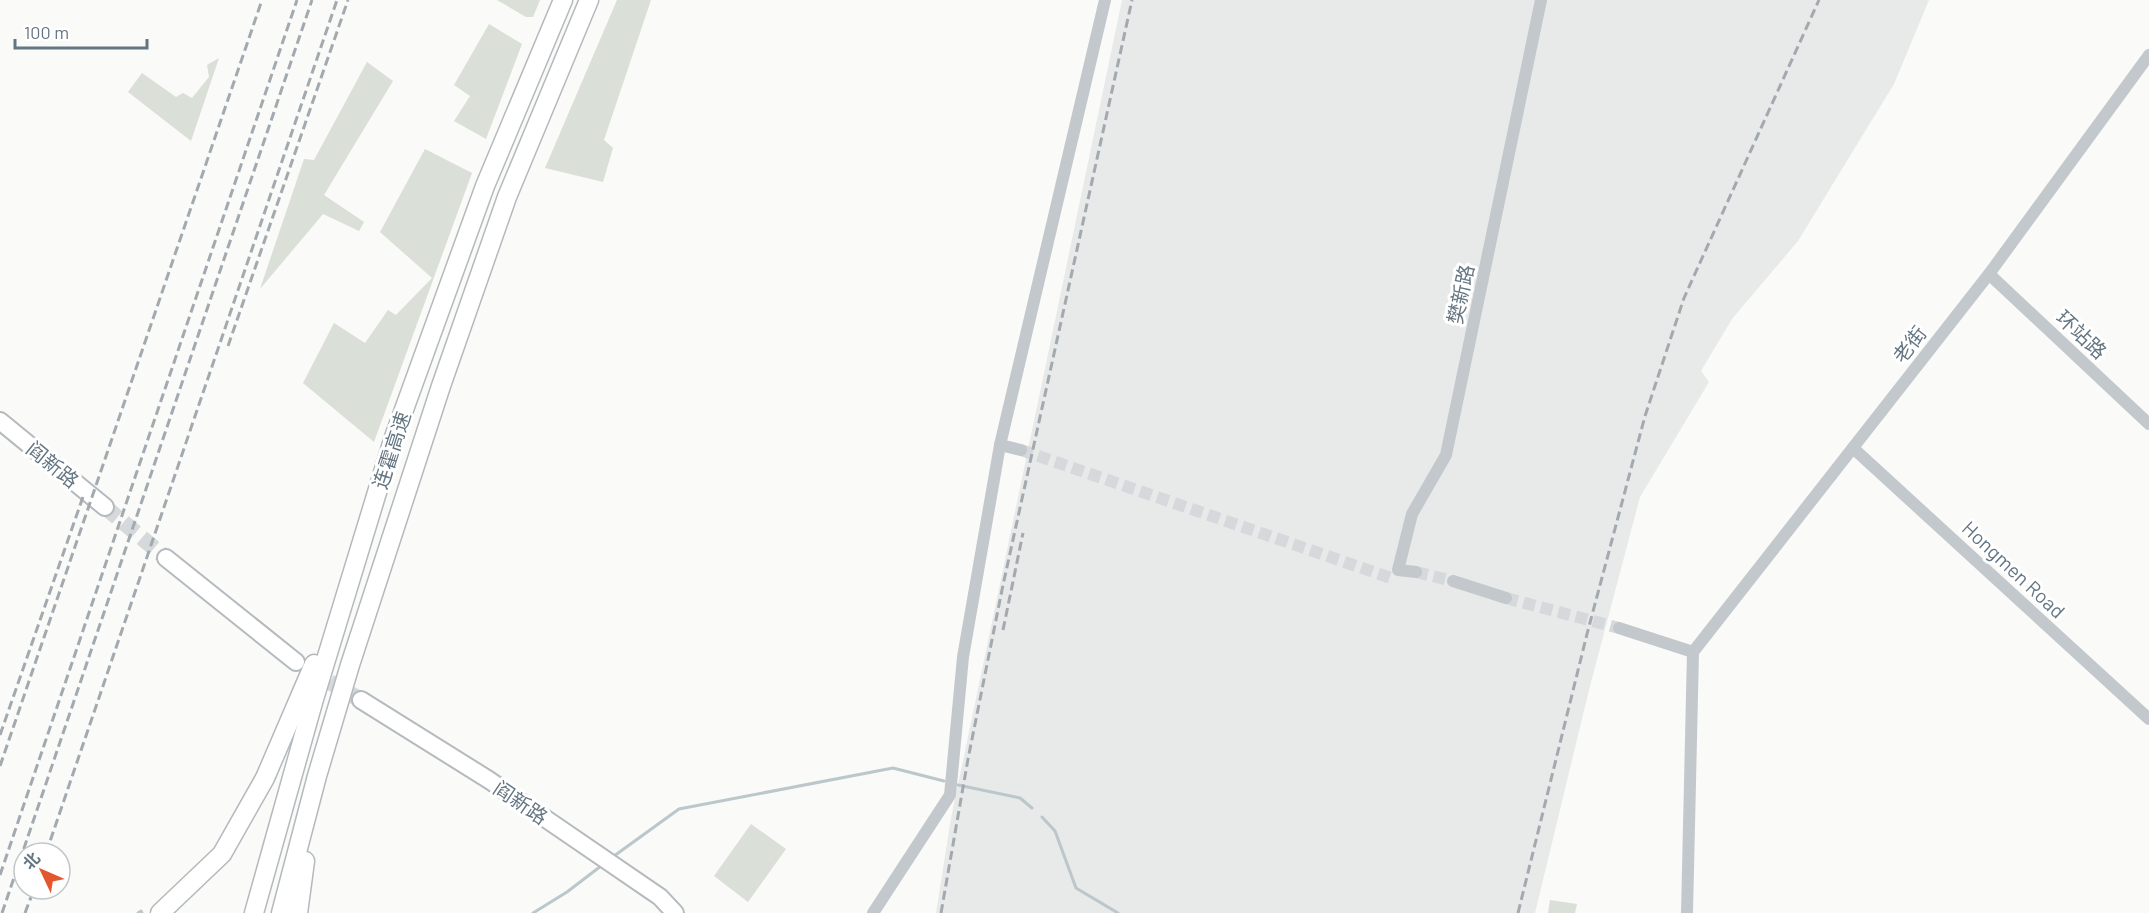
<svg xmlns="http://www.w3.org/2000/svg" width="2149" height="913" viewBox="0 0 2149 913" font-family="Barlow,'Noto Sans SC',sans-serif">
<rect width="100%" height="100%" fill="#fafaf8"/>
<polygon fill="#e8e9e9" points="1122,0 1929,0 1894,84 1798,241 1732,319 1701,371 1709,382 1640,497 1589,690 1535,913 936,913 951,818"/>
<g fill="#dadfd7">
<polygon points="497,0 540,0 533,17 526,17"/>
<polygon points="617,0 651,0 604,140 613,148 603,182 545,168"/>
<polygon points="489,24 522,44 486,139 454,121 470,96 454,85"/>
<polygon points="219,58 191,141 128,92 142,73 176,97 183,93 192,98 209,77 207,65"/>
<polygon points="367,62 393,81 324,195 364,222 359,231 323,214 260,289 304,159 314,160"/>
<polygon points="425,149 472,173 374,442 303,383 334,323 365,343 388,310 396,315 432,278 380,232"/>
<polygon points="751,824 786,849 748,902 714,876"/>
<polygon points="1550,900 1577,904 1575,913 1548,913"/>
</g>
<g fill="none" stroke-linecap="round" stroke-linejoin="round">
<g stroke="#bbc7cb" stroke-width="3">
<polyline points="958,785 1020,798 1032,808"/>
<polyline points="1042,817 1055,831 1076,888 1118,913"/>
<polyline points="614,856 679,809 893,768 944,781"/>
<polyline points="138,913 141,911 142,913"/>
<polyline points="533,913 567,892 601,866"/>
</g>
<g stroke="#d5d9db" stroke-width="12" stroke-dasharray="12 6" stroke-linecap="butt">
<polyline points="1021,450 1391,578"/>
<polyline points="1416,572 1453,581"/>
<polyline points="1506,598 1619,628"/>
</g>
<g stroke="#d5d9db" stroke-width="16" stroke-dasharray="16 8" stroke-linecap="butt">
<polyline points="105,507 166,558"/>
<polyline points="309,670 361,700"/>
</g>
<defs>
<g id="major">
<polyline points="0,421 105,507"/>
<polyline points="166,558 296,662"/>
<polyline points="361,700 489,780 660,897 675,913"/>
</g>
<g id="highway">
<polyline points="160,913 222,854 265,778 314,664"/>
<polyline points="254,913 314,699 393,440 485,186 563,0"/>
<polyline points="281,913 317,776 350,665 441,386 507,197 589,0"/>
<polyline points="298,913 305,861"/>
</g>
</defs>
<use href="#major" stroke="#b5babe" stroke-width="20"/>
<use href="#highway" stroke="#b4b9bd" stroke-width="21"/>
<g stroke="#c3c8cc" stroke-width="12">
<polyline points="1989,274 2149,424"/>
<polyline points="1000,445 1021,450"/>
<polyline points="1853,448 2149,719"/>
<polyline points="1416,572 1398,570 1412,514 1446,455 1541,0"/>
<polyline points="1453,581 1506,598"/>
<polyline points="1619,628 1693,652 1687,913"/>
<polyline points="1693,652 1989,274 2149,55"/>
<polyline points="873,913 950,795 963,657 1000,445 1105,0"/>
</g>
<use href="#major" stroke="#fff" stroke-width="16"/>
<use href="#highway" stroke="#fff" stroke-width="18"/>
<g stroke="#a2aab0" stroke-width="3" stroke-dasharray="9 4.5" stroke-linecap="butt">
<polyline points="228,346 348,0"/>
<polyline points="1003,630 1023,533"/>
<polyline points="0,735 84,494"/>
<polyline points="0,766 262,0"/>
<polyline points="46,853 337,0"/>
<polyline points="0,875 297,0"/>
<polyline points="2,913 312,0"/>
<polyline points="25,913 34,889"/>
<polyline points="941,913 968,759 1003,585 1132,0"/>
<polyline points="1518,913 1587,634 1645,416 1684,298 1819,0"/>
</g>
</g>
<g text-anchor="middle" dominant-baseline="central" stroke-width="6" stroke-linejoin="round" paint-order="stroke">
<g font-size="20" fill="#657683" stroke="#fff">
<text transform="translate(1460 294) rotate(-78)">樊新路</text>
<text transform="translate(2082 334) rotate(43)">环站路</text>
<text transform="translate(1909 344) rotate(-52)">老街</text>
<text transform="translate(391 450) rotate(-72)">连霍高速</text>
<text transform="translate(53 464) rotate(39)">阎新路</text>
<text transform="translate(2014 569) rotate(43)">Hongmen Road</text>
<text transform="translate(521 802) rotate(34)">阎新路</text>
</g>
</g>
<g transform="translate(42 871) rotate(314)"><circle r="28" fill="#ffffff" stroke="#c1c8cd" stroke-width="1.5"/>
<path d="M0-4.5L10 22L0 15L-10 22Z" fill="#e4572e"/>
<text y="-9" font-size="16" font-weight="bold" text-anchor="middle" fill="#657683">北</text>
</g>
<path d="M15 39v9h132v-9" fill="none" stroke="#657683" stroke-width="3"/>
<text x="24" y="39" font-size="18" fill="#657683" stroke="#ffffff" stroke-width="4.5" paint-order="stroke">100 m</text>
</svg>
